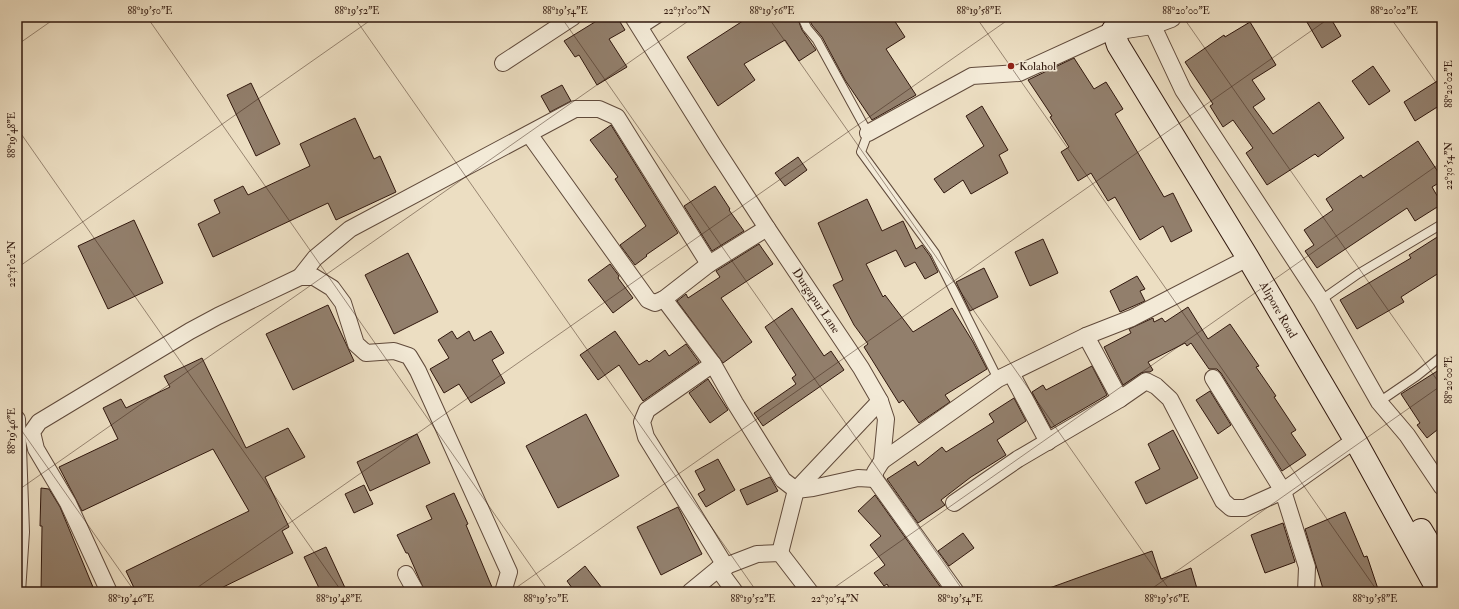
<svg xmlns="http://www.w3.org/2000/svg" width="1459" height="609" viewBox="0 0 1459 609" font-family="'IM FELL Double Pica',serif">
<rect width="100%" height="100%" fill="#ecdec2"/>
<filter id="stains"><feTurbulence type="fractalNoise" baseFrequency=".005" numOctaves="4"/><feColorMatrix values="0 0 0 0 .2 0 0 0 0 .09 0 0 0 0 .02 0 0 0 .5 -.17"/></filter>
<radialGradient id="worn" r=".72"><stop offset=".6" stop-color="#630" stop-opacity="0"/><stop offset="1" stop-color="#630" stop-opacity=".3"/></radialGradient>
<g fill="#927f6c" stroke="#31180e">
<polygon points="603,17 617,17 625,30 609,39 627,67 597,85 579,55 575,57 564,41"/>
<polygon points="749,17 797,17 802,30 816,50 799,61 785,40 744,64 755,80 718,106 687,57"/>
<polygon points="808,17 892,17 905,37 886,49 916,95 872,120 845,80 822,37 812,25"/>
<polygon points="1304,17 1330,17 1341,36 1322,48"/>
<polygon points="1250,22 1276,65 1252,80 1265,99 1253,107 1273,134 1319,102 1344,138 1318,157 1315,154 1267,185 1246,153 1253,148 1233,120 1223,127 1210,106 1213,104 1185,62 1224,35 1225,37"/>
<polygon points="1074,58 1094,89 1106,82 1123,109 1115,114 1164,197 1173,193 1192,231 1171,242 1163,226 1140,240 1115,197 1108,201 1091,173 1078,181 1061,152 1069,147 1050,117 1052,116 1028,80"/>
<polygon points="1373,66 1390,91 1369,105 1352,81"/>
<polygon points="1442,78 1442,104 1415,121 1404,102"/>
<polygon points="251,83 280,144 256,156 227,95"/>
<polygon points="562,85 571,101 550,112 541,96"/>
<polygon points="982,106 1008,150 999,155 1008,173 971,194 963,180 944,193 934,179 984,146 966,116"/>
<polygon points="355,118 374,159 380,156 396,192 336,220 328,203 213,257 198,224 220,213 214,200 243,186 248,195 310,166 300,144"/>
<polygon points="611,125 678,233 646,255 647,256 635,265 620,245 646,226 615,179 618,177 590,140"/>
<polygon points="1418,141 1442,178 1442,181 1432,187 1442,204 1415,221 1407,208 1317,268 1305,251 1314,245 1304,230 1333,210 1326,199 1361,175 1363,178"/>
<polygon points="798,157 807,170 785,186 775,173"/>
<polygon points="715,186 730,209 729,210 744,231 712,251 684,206"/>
<polygon points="867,199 882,231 903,221 916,249 922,245 930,256 938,272 925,279 915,262 905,267 896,250 866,264 883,297 885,295 913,332 952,308 973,342 987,369 945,395 950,402 919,423 903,400 899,403 864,347 868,344 854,325 833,285 843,280 818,223"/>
<polygon points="134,220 163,283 108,309 78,246"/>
<polygon points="1442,234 1442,271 1401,297 1404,302 1357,329 1340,300 1411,258 1409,255"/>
<polygon points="1043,239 1058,273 1030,286 1015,252"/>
<polygon points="759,244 773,264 721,298 752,342 723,363 677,301 686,294 688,298 720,277 716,271"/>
<polygon points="408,253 438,312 394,334 365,275"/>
<polygon points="610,264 619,276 618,278 633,298 613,313 588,280"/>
<polygon points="984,268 998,297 970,311 956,282"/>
<polygon points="1137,276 1145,289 1140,291 1145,301 1120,312 1110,291"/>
<polygon points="328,305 354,361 293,390 266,334"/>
<polygon points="1188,307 1208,339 1230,324 1259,366 1256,367 1276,396 1274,397 1296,430 1291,433 1306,455 1282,471 1221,373 1217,369 1209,369 1191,343 1187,346 1185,343 1148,362 1153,370 1150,372 1145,372 1141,373 1123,385 1104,347 1131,333 1129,329 1153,318 1154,322 1162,318 1165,322"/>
<polygon points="792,308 824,356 831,351 844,370 763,426 754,413 796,384 792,378 796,375 765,327"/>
<polygon points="452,331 457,339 469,331 474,341 491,331 504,353 492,360 505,383 471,403 459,384 444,393 430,369 449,358 438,340"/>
<polygon points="615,331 639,365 647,360 649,362 665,350 669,356 686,344 699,362 643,401 619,365 598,380 580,355"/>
<polygon points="202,358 246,448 288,428 305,457 265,477 289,527 282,531 293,553 213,592 136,592 126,571 249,511 213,449 82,511 59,467 118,439 103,408 121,399 126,408 170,387 164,376"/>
<polygon points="1092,366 1107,395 1051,428 1032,392 1043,385 1046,390"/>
<polygon points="1442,368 1442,426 1427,438 1417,425 1420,423 1401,394"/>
<polygon points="708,379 728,410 710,423 689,393"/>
<polygon points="1210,391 1231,425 1218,434 1196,400"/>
<polygon points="1014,398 1026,421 997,440 1006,455 971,477 941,500 945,505 918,523 887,479 915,461 918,466 942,447 946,452 994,422 989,414"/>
<polygon points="586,414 619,476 558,508 526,446"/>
<polygon points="1173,430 1198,478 1146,504 1135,482 1160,469 1148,444"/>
<polygon points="417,434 430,463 370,491 357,462"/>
<polygon points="718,459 735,490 706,507 698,494 705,490 695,471"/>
<polygon points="770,477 778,491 747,505 740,490"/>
<polygon points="364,485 373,504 354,513 345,494"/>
<polygon points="41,488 49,489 60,507 95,592 41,592 42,526 40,526"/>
<polygon points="454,493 468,524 466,525 494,592 425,592 408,553 406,553 397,535 432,519 426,506"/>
<polygon points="875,495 944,592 892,592 887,584 884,586 874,573 885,565 870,545 881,536 858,511"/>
<polygon points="678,507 702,554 661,575 637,527"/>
<polygon points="1345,512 1364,557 1367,556 1379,592 1324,592 1305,529"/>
<polygon points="1283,523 1295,562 1265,573 1251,535"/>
<polygon points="963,533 974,548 949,566 938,551"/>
<polygon points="326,547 347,592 321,592 304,557"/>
<polygon points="1152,551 1161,579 1191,568 1198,592 1045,592 1044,590"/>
<polygon points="585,566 605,592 575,592 567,581"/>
</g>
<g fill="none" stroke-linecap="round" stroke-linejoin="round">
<defs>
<g id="service">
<polyline points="802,17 807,28 817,40 868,133 861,152 935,253 998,379"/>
<polyline points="641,30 661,17"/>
<polyline points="1321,300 1358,274 1442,224"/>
<polyline points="1379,402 1417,376 1442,356"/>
</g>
<g id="minor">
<polyline points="633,17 715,148 767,228 861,368 880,401 886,419 882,461 875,472 875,479 956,592"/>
<polyline points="1152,24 1183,90 1321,300 1379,402 1407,435 1442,487"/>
<polyline points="503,63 573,17"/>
<polyline points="868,133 972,76 1019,73 1113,30"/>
<polyline points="529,134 648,300 655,303 664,299 709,264 767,228"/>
<polyline points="300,277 315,258 350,229 575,109 599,109 617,117 709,264"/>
<polyline points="664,299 713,364 735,403 783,480 796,490 813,488 858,478 875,479"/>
<polyline points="1086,336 1120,399"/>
<polyline points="713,364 647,410 642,422 646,437 726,567"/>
<polyline points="1011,373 1048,442"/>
<polyline points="1213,378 1283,491 1307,567 1306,592"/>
<polyline points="17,419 21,532 17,592"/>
<polyline points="882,461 998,379 1086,336 1132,318 1248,258"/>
<polyline points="954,503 1018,459 1120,399 1146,381 1156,386 1170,399 1223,501 1231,508 1245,508 1283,491 1355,440"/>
<polyline points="780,553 796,490 880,401"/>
<polyline points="718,569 735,592"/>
<polyline points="406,574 416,592"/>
<polyline points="109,592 68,503 36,449 32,432 39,422 190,331 218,316 300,277 314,277 332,288 343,303 356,344 366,353 394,351 409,356 418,371 509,572 503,592"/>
<polyline points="690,592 718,569 757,554 780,553 810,592"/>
</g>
<polyline id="tertiary" points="1113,30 1152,24 1171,17"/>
<g id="secondary">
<polyline points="1113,30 1118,45 1248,258 1355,440 1439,592"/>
<polyline points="1421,530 1442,565"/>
</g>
</defs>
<use href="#service" stroke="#604a3b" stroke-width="10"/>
<use href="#minor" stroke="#604a3b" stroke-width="18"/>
<use href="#tertiary" stroke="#604a3b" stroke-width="22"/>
<use href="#secondary" stroke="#31180e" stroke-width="24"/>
<use href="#service" stroke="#f3ead7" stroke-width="8"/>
<use href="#minor" stroke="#f3ead7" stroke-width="16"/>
<use href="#tertiary" stroke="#f3ead7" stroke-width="20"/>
<use href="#secondary" stroke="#f3ead7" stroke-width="22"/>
</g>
<path fill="none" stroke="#31180e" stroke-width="1" stroke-opacity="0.45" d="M147,17L549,592M354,17L757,592M561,17L964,592M768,17L1171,592M976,17L1378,592M1183,17L1442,387M1390,17L1442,91M17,45L57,17M17,128L342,592M17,268L375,17M17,424L135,592M17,491L694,17M191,592L1012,17M510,592L1331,17M828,592L1442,162M1147,592L1442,385"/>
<circle fill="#8f2418" stroke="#f3ead7" stroke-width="1.5" cx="1011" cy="66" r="4"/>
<g text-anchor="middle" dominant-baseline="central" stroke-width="3" stroke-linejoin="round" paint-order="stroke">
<g font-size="12" fill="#31180e" stroke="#f3ead7" text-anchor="start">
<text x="1019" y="66">Kolahol</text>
</g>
<g font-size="12" fill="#31180e" stroke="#f3ead7">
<text transform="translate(816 301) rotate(56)">Durgapur Lane</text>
<text transform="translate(1278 310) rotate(60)">Alipore Road</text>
</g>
</g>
<rect width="1459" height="609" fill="none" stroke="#ecdec2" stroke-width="44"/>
<rect x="22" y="22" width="1415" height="565" fill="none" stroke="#31180e" stroke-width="1.5"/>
<g font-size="10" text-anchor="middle" fill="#31180e">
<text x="150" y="14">88°19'50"E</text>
<text x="357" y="14">88°19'52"E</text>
<text x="565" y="14">88°19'54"E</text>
<text x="687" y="14">22°31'00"N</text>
<text x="772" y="14">88°19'56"E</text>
<text x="979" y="14">88°19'58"E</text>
<text x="1186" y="14">88°20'00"E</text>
<text x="1394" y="14">88°20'02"E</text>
<text transform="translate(1448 84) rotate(-90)" y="4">88°20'02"E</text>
<text transform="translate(11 135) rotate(-90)" y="4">88°19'48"E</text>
<text transform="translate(1448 166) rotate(-90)" y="4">22°30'54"N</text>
<text transform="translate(11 264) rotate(-90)" y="4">22°31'02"N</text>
<text transform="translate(1448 380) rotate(-90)" y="4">88°20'00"E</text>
<text transform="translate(11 431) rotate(-90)" y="4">88°19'46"E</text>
<text x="131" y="602">88°19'46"E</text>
<text x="339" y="602">88°19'48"E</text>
<text x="546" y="602">88°19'50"E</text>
<text x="753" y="602">88°19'52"E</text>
<text x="835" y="602">22°30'54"N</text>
<text x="960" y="602">88°19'54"E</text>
<text x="1167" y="602">88°19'56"E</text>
<text x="1375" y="602">88°19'58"E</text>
</g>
<rect width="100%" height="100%" filter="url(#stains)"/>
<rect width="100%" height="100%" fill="url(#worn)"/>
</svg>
